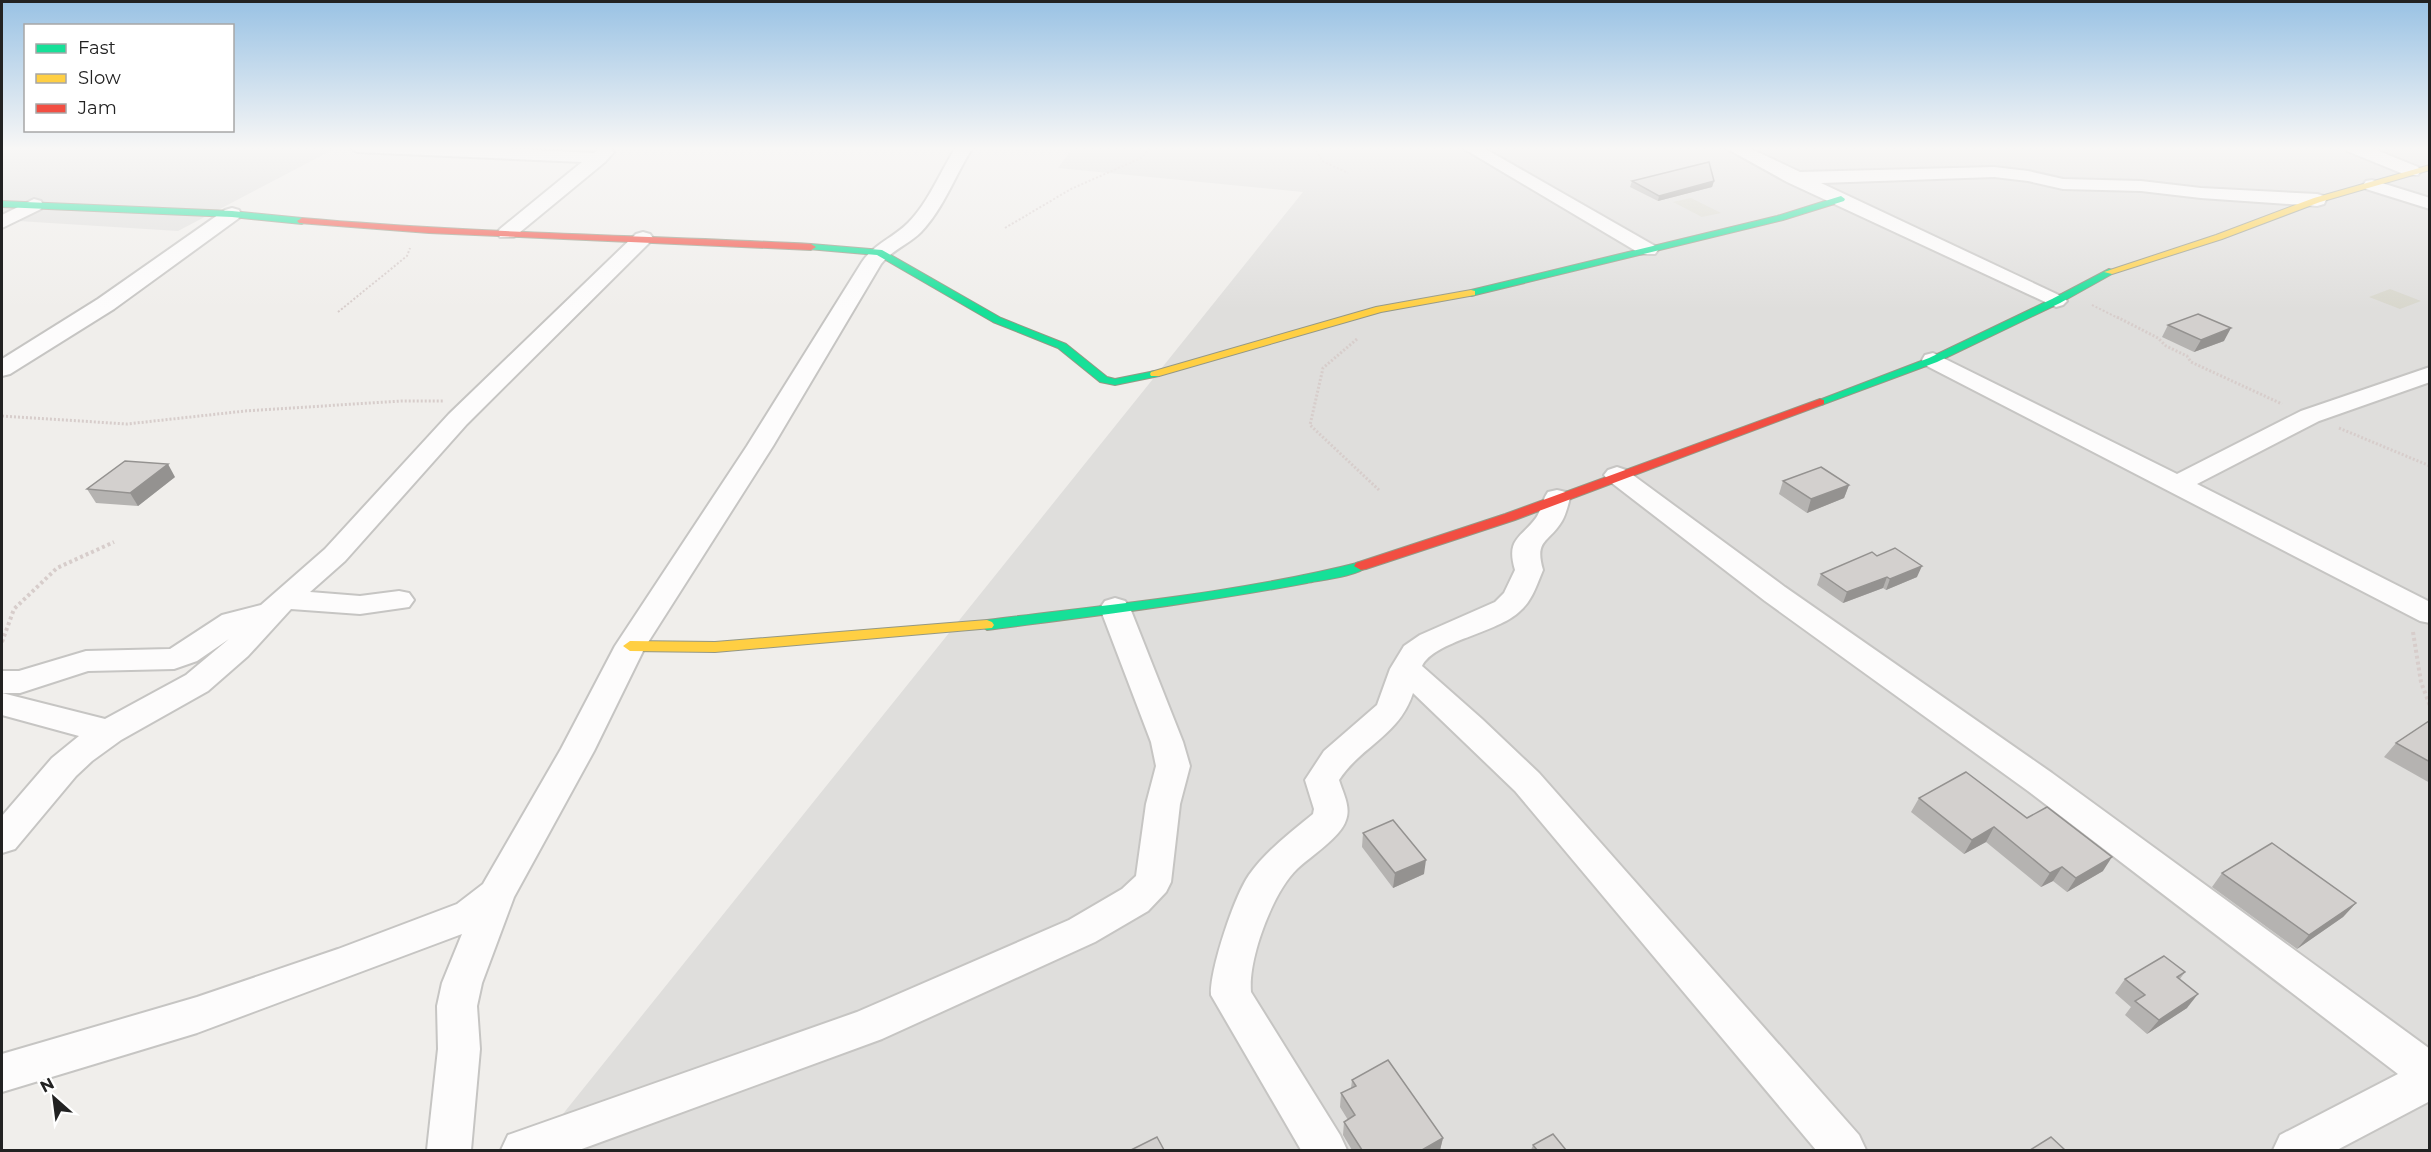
<svg xmlns="http://www.w3.org/2000/svg" width="2431" height="1152" viewBox="0 0 2431 1152" font-family="Montserrat,sans-serif">
<rect width="100%" height="100%" fill="#f0eeeb"/>
<g fill="#dfdedc">
<polygon points="2,147 338,147 178,231 2,220"/>
<polygon points="1073,147 2429,147 2429,1150 534,1150 1303,192 1058,168"/>
</g>
<g fill="#d8d7cd">
<polygon points="1691,198 1721,213 1702,217 1673,202"/>
<polygon points="2390,289 2421,301 2400,309 2369,297"/>
</g>
<g fill="none" stroke-linecap="round" stroke-linejoin="round">
<defs>
<g id="street">
<polygon points="349,147 481,147 594,153 599,148 608,147 614,152 605,162 514,237 500,237 497,233 500,229 582,162 357,152"/>
<path d="M956,147H973C955,175 944,208 921,232C909,244 892,250 881,264L773,446L645,647L594,751L514,897L482,983L477,1006L480,1049L471,1150H427L438,1049L437,1006L442,983L462,934L197,1033L2,1092V1054L197,997L338,949L457,904L483,884L561,749L615,646L747,446L862,262C874,244 893,238 908,223C929,202 940,172 956,147Z"/>
<polygon points="1461,147 1482,147 1655,246 1658,250 1655,254 1641,254"/>
<polygon points="1724,147 1747,147 1800,172 1994,167 2028,171 2063,179 2141,181 2201,188 2317,194 2324,196 2326,200 2324,204 2317,206 2201,198 2141,191 2063,189 2028,181 1994,177 1821,183 2063,297 2067,301 2063,305 2056,307 1787,182"/>
<polygon points="2345,147 2369,147 2418,167 2421,171 2418,175 2406,175 2347,151"/>
<polygon points="2372,180 2430,198 2430,209 2366,189 2363,185 2366,181"/>
<polygon points="34,199 41,201 43,205 41,209 2,228 2,215"/>
<polygon points="232,208 239,210 241,214 239,218 114,309 10,374 2,376 2,359 98,299 225,210"/>
<path d="M643,232L650,234L653,238L650,242L467,424L345,561L310,592L360,596L399,591L409,593L414,600L409,607L360,614L291,609L248,656L208,691L121,740L92,761L76,776L15,849L2,853V816L52,758L79,736L2,715V671H19L86,651L170,649L222,615L261,605L325,549L449,414L636,234ZM229,639L186,675L105,719L2,693H20L88,671L174,669L197,661Z"/>
<polygon points="1933,353 2177,474 2301,411 2430,367 2430,382 2319,421 2197,484 2430,602 2430,623 2420,621 1925,365 1922,360 1925,355"/>
<polygon points="1617,467 1626,470 1785,587 2052,773 2430,1049 2430,1101 2337,1150 2273,1150 2280,1135 2398,1074 2028,791 1765,601 1608,480 1604,475 1608,470"/>
<path d="M1557,490L1566,492L1570,498C1568,505 1566,514 1562,521C1549,543 1534,539 1543,570C1537,584 1532,601 1520,611C1498,633 1434,641 1422,666L1482,719L1539,773L1859,1135L1866,1150H1816L1515,791L1413,693C1399,736 1361,746 1339,780C1343,793 1351,807 1346,820C1341,837 1311,856 1297,869C1273,892 1248,958 1251,992L1340,1135L1347,1150H1301L1211,995C1210,969 1234,897 1249,875C1266,851 1290,833 1313,814L1314,809L1305,780L1324,751L1377,705L1390,669L1404,646L1420,635L1495,602L1504,593L1515,570C1506,539 1520,539 1536,518C1541,511 1542,500 1548,492Z"/>
<polygon points="1115,598 1125,601 1130,608 1183,742 1190,766 1180,804 1171,882 1166,892 1148,911 1095,942 882,1039 579,1150 501,1150 508,1135 857,1012 1069,920 1122,889 1136,876 1146,804 1156,766 1151,742 1100,608 1105,601"/>
</g>
<g id="fast">
<polygon points="1841,196 1845,199 1844,201 1783,220 1471,296 1466,293 1471,290 1777,216"/>
<polygon points="2,201 232,211 302,218 307,221 302,224 232,217 2,207"/>
<polygon points="811,244 882,250 1001,318 1066,344 1107,377 1115,379 1155,371 1160,374 1159,376 1115,385 1100,382 1058,348 993,322 877,255 808,249 808,245"/>
<polygon points="2109,269 2112,270 2112,274 2060,303 1937,362 1824,404 1820,405 1814,402 1929,358 2052,299"/>
<path d="M1361,562L1368,566C1358,576 1322,580 1307,583C1201,603 1094,616 987,630L980,625L987,620C1112,604 1239,593 1361,562Z"/>
</g>
<g id="slow">
<polygon points="2430,165 2430,170 2320,202 2222,239 2112,274 2104,272 2216,235 2314,198"/>
<polygon points="1471,290 1475,291 1475,295 1381,312 1159,376 1151,376 1150,374 1151,372 1376,307"/>
<polygon points="987,620 992,622 994,625 992,628 715,652 630,651 623,646 630,641 715,642"/>
</g>
<g id="jam">
<path d="M302,218C471,233 641,235 811,244L816,247L811,250L429,233L299,223L297,221Z"/>
<polygon points="1820,399 1824,400 1824,404 1515,520 1366,569 1361,570 1354,566 1356,563 1505,514"/>
</g>
</defs>
<use href="#street" stroke="#c6c5c3" stroke-width="4"/>
<use href="#fast" stroke="#959884" stroke-width="2"/>
<use href="#slow" stroke="#959884" stroke-width="2"/>
<use href="#jam" stroke="#959884" stroke-width="2"/>
<g stroke="#d7cdcb" stroke-width="2" stroke-dasharray="2 2" stroke-linecap="butt">
<polyline points="1315,147 1322,161 1348,173"/>
<polyline points="1005,228 1071,189 1141,158 1152,147"/>
<polyline points="2092,305 2120,319"/>
<polyline points="338,312 407,256 410,248"/>
</g>
<g stroke="#d7cdcb" stroke-width="3" stroke-dasharray="2 2" stroke-linecap="butt">
<polyline points="2117,317 2158,338 2166,346 2187,356 2191,362 2282,404"/>
<polyline points="1357,339 1323,368 1310,425 1379,490"/>
<polyline points="2,416 127,424 245,411 401,401 443,401"/>
<polyline points="2339,428 2430,466"/>
</g>
<g stroke="#d7cdcb" stroke-width="4" stroke-dasharray="3 3" stroke-linecap="butt">
<polyline points="2413,632 2421,682 2430,706"/>
<polyline points="2,642 14,609 57,568 114,542"/>
</g>
<use href="#street" fill="#fdfcfc" fill-rule="evenodd"/>
<use href="#fast" fill="#16e098" fill-rule="evenodd"/>
<use href="#slow" fill="#ffcf43" fill-rule="evenodd"/>
<use href="#jam" fill="#f24e42" fill-rule="evenodd"/>
</g>
<g fill="#b5b3b1">
<polygon points="1632,181 1714,181 1712,187 1658,201 1630,187"/>
<polygon points="2168,325 2224,341 2194,352 2162,337"/>
<polygon points="175,477 138,506 96,503 87,489"/>
<polygon points="1783,481 1849,485 1844,498 1807,513 1779,494"/>
<polygon points="1877,556 1917,577 1886,590 1883,588 1843,603 1817,585 1821,574"/>
<polygon points="2430,721 2430,783 2384,757 2396,743"/>
<polygon points="1919,798 2027,818 2103,871 2067,892 2053,881 2041,887 1986,842 1964,854 1911,812"/>
<polygon points="1363,833 1424,874 1393,888 1362,847"/>
<polygon points="2222,873 2356,903 2343,917 2297,949 2212,887"/>
<polygon points="2185,972 2180,979 2187,1008 2147,1034 2125,1015 2131,1007 2115,993 2125,979"/>
<polygon points="1352,1080 1443,1138 1440,1150 1352,1150 1343,1135 1344,1122 1348,1120 1340,1107 1341,1093 1351,1088"/>
<polygon points="1533,1145 1566,1150 1531,1150"/>
</g>
<g fill="#949290">
<polygon points="1714,181 1712,187 1658,201 1659,196"/>
<polygon points="2231,328 2224,341 2194,352 2201,340"/>
<polygon points="168,464 175,477 138,506 130,493"/>
<polygon points="1849,485 1844,498 1807,513 1811,499"/>
<polygon points="1922,566 1917,577 1886,590 1890,579"/>
<polygon points="1887,577 1883,588 1843,603 1847,592"/>
<polygon points="1994,827 1986,842 1964,854 1972,840"/>
<polygon points="2112,857 2103,871 2067,892 2076,878"/>
<polygon points="1426,860 1424,874 1393,888 1395,873"/>
<polygon points="2062,867 2053,881 2041,887 2050,873"/>
<polygon points="2356,903 2343,917 2297,949 2309,935"/>
<polygon points="2198,994 2187,1008 2147,1034 2159,1020"/>
<polygon points="1443,1138 1440,1150 1422,1150"/>
</g>
<g fill="#d3d0ce" stroke="#949290" stroke-width="1.5">
<polygon points="1709,162 1714,181 1659,196 1632,181"/>
<polygon points="2198,314 2231,328 2201,340 2168,325"/>
<polygon points="125,461 168,464 130,493 87,489"/>
<polygon points="1821,467 1849,485 1811,499 1783,481"/>
<polygon points="1895,548 1922,566 1890,579 1887,577 1847,592 1821,574 1872,552 1877,556"/>
<polygon points="2429,721 2430,721 2430,762 2396,743"/>
<polygon points="1966,772 2027,818 2047,807 2112,857 2076,878 2062,867 2050,873 1994,827 1972,840 1919,798"/>
<polygon points="1393,820 1426,860 1395,873 1363,833"/>
<polygon points="2272,843 2356,903 2309,935 2222,873"/>
<polygon points="2164,956 2185,972 2177,977 2198,994 2159,1020 2135,1001 2145,995 2125,979"/>
<polygon points="1388,1060 1443,1138 1422,1150 1362,1150 1344,1122 1355,1115 1341,1093 1356,1086 1352,1080"/>
<polygon points="1553,1134 1566,1150 1537,1150 1533,1145"/>
<polygon points="1157,1137 1164,1150 1131,1150"/>
<polygon points="2051,1137 2065,1150 2030,1150"/>
</g>
<linearGradient id="sky" x2="0" y2="1"><stop stop-color="#99c2e4"/><stop offset="0.48" stop-color="#f8f7f6"/><stop offset="1" stop-color="#f8f7f6" stop-opacity="0"/></linearGradient>
<rect width="2431" height="309" fill="url(#sky)"/>
<rect width="2431" height="1152" fill="none" stroke="#222222" stroke-width="6"/>
<rect x="24" y="24" width="210" height="108" fill="#ffffff" stroke="#a7a7a7" stroke-width="1.5"/>
<rect x="36" y="44" width="30" height="9" fill="#16e098" stroke="#a7a7a7" stroke-width="1.5"/>
<text x="78" y="54" font-size="18" fill="#222222">Fast</text>
<rect x="36" y="74" width="30" height="9" fill="#ffcf43" stroke="#a7a7a7" stroke-width="1.5"/>
<text x="78" y="84" font-size="18" fill="#222222">Slow</text>
<rect x="36" y="104" width="30" height="9" fill="#f24e42" stroke="#a7a7a7" stroke-width="1.5"/>
<text x="78" y="114" font-size="18" fill="#222222">Jam</text>
<g transform="translate(54 1098) rotate(332)" stroke="#ffffff" stroke-width="4.5" paint-order="stroke">
<path d="M0-4.5L10 22L0 15L-10 22Z" fill="#222222"/>
<text y="-9" font-size="16" font-weight="bold" text-anchor="middle" fill="#222222">N</text>
</g>
</svg>
